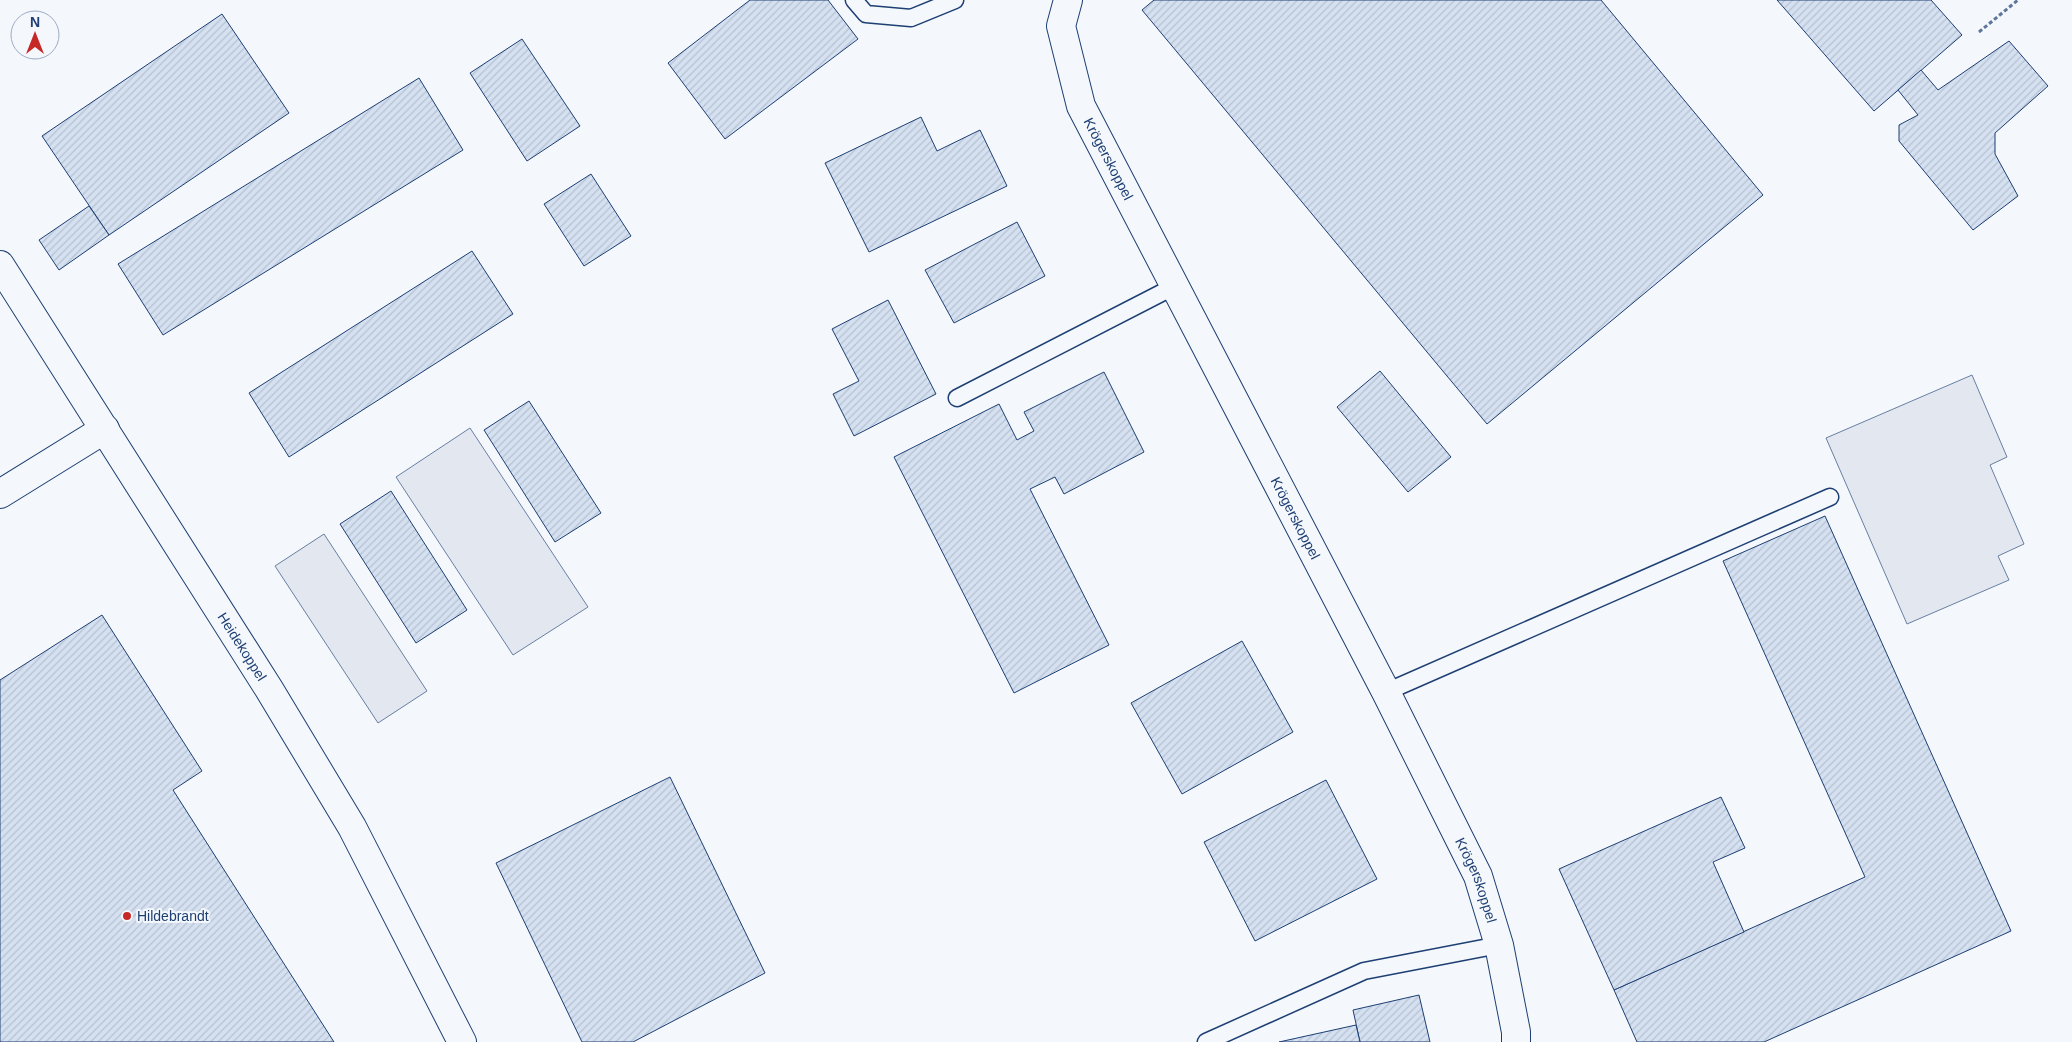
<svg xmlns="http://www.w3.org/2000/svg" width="2072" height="1042" viewBox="0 0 2072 1042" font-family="Arial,sans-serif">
<defs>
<pattern id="building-hatch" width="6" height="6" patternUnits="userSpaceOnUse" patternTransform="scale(1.25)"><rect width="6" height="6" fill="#d5e0f0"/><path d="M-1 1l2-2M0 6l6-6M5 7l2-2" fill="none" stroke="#b6c1d1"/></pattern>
</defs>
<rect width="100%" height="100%" fill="#f4f7fb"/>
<g fill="#e3e8f0" stroke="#687fa3">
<polygon points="1972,375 2007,457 1990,465 2024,544 1998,556 2009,580 1907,624 1826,438"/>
<polygon points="470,428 588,607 513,655 396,477"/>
<polygon points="324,534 427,691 378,723 275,566"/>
</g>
<g fill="url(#building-hatch)" stroke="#1d3f73">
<polygon points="750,0 828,0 858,39 725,139 668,63"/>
<polygon points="1154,0 1601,0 1763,195 1487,424 1142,10"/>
<polygon points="1777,0 1931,0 1962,35 1874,111"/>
<polygon points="222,14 289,113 109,235 42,136"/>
<polygon points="522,39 580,126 527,161 470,73"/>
<polygon points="2009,41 2048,86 1995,133 1995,154 2018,196 1973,230 1899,141 1899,125 1918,115 1898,90 1921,70 1938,90"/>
<polygon points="419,78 463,150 163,335 118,264"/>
<polygon points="921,117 937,151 980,130 1007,186 869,252 825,163"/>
<polygon points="591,174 631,236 584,266 544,204"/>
<polygon points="89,206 109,235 59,270 39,240"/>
<polygon points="1017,222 1045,276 954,323 925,270"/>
<polygon points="472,251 513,314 289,457 249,393"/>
<polygon points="888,300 936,394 854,436 833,394 859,381 832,329"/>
<polygon points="1380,371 1451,457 1408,492 1337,407"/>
<polygon points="1104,372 1144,452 1064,494 1055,477 1030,489 1109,645 1014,693 894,457 999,404 1017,440 1034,431 1024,412"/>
<polygon points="529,401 601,513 555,542 484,430"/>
<polygon points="391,491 467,610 416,643 340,524"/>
<polygon points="1825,516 2011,931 1764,1042 1637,1042 1614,990 1865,877 1723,561"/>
<polygon points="102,615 202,771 173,790 334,1042 0,1042 0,680"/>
<polygon points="1242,641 1293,732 1182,794 1131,703"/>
<polygon points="670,777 765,973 633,1042 582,1042 496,863"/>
<polygon points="1326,780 1377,879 1255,941 1204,842"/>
<polygon points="1721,797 1745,848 1713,862 1744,932 1614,990 1559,869"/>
<polygon points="1419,995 1430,1042 1360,1042 1353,1010"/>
<polygon points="1356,1025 1360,1042 1279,1042"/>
</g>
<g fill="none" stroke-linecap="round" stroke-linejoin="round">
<defs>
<g id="lane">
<polyline points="854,0 866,14 911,18 955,0"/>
<polyline points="957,398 1175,286"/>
<polyline points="1386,692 1830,497"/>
<polyline points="1206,1042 1364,971 1499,945"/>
</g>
<g id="street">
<path id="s1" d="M1068,0L1061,26L1081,106L1386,692L1478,876L1499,945L1516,1032V1042"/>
<polyline points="0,494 105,429"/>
</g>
<g id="secondary">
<path id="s2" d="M0,265L269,689L352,827L462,1042"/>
</g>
</defs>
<use href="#lane" stroke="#1d3f73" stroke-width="19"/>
<use href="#street" stroke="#1d3f73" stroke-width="30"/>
<use href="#secondary" stroke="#1d3f73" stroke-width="30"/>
<polyline stroke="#5e769c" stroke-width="3" stroke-dasharray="4 2.5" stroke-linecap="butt" points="1979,32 2018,0"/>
<use href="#lane" stroke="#f4f7fb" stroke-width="16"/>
<use href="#street" stroke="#f4f7fb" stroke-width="28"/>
<use href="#secondary" stroke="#f4f7fb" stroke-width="28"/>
</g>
<circle fill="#c62828" stroke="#f4f7fb" stroke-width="2" cx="127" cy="916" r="5"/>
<g text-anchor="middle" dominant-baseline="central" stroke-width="4" stroke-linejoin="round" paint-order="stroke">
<g font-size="14" fill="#1d3f73" stroke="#f4f7fb">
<text stroke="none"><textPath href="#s1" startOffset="169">Krögerskoppel</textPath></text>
<text stroke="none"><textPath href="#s1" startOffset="574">Krögerskoppel</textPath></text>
<text stroke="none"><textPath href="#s2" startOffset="452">Heidekoppel</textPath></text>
<text stroke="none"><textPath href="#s1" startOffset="979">Krögerskoppel</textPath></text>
</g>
<g font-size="14" fill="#1d3f73" stroke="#f4f7fb" text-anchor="start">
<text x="137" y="916">Hildebrandt</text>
</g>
</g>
<g transform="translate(35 35)"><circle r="24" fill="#f4f7fb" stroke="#9eadc5"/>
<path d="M0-4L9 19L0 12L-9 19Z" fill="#c62828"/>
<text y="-8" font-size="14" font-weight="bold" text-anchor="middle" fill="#1d3f73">N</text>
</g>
</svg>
